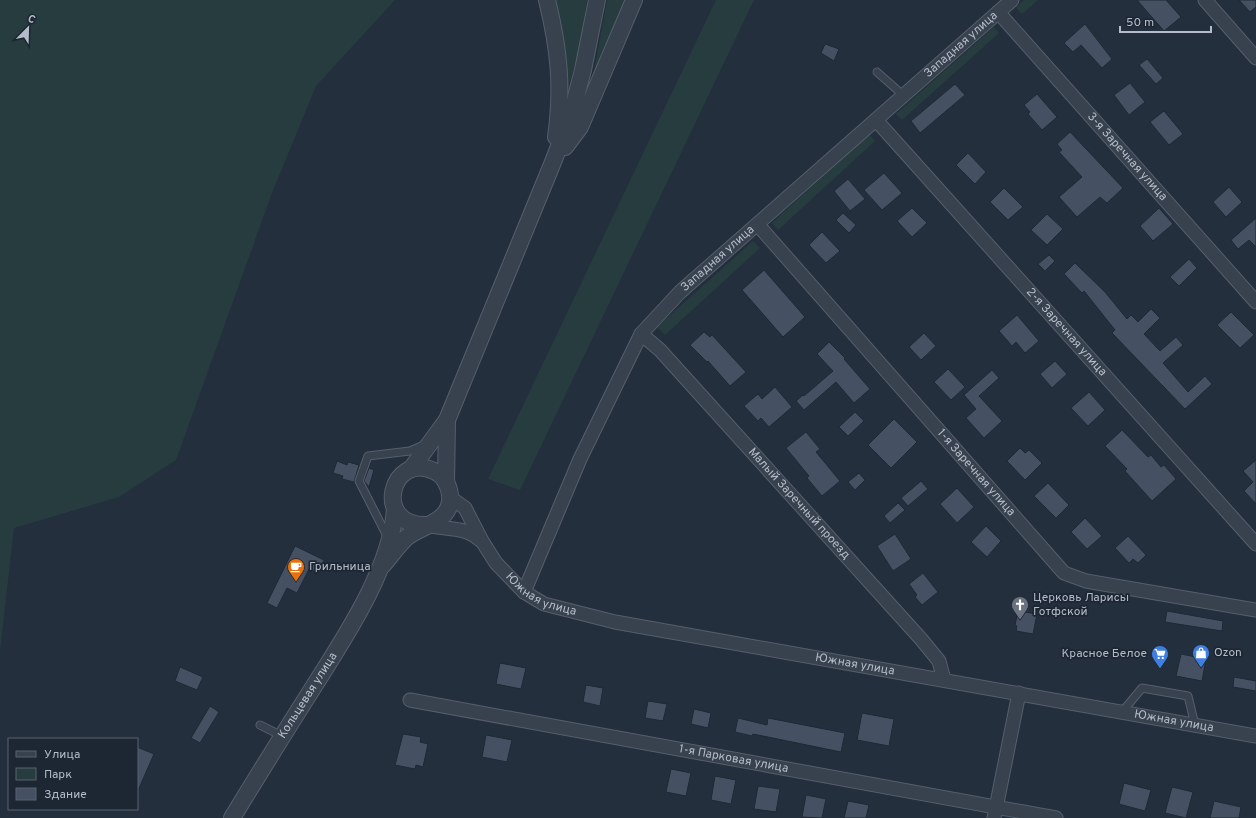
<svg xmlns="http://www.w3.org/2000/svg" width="1256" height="818" viewBox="0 0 1256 818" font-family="Overpass,sans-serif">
<rect width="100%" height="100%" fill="#242f3e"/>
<g fill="#263c3f">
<polygon points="0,0 395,0 316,86 272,193 176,460 119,497 14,528 0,651"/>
<polygon points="554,0 587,0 580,48 567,92 566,52"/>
<polygon points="607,0 626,0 593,76"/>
<polygon points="716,0 754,0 520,490 488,479"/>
<polygon points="1024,0 1038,0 1022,14 1016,8"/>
<polygon points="994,27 999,33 902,120 896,114"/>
<polygon points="869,134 875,141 778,230 772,223"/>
<polygon points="753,241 760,248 665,335 657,327"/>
</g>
<g fill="#455162" stroke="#1f2835">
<polygon points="1137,0 1166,0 1181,17 1164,31"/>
<polygon points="1239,0 1256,0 1256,7 1250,12"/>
<polygon points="1085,24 1112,59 1102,68 1081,45 1073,52 1064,43"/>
<polygon points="825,44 839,49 834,61 821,53"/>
<polygon points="1147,59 1163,78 1156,84 1139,65"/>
<polygon points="1130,83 1145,102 1129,115 1114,95"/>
<polygon points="955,84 965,95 920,133 911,121"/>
<polygon points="1037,94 1057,117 1042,130 1028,114 1030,112 1024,105"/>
<polygon points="1164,111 1183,134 1169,145 1150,122"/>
<polygon points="1070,132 1123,188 1107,203 1100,197 1077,217 1059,197 1082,177 1059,152 1062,150 1057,144"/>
<polygon points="968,153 986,172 975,184 956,165"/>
<polygon points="884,173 902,193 882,210 864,190"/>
<polygon points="848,179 865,199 850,211 834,191"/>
<polygon points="1229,187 1242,202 1226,217 1213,202"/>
<polygon points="1004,188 1023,207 1008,220 990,202"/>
<polygon points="912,208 927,223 912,237 897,221"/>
<polygon points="1159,208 1173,224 1153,241 1140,226"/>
<polygon points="843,213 856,225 849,233 836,220"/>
<polygon points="1047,214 1063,229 1047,245 1031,230"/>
<polygon points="1256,218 1256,247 1249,240 1238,249 1231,240"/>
<polygon points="822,232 840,251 826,263 809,245"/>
<polygon points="1049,255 1055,261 1045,271 1038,264"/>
<polygon points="1189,259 1197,268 1179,286 1170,277"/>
<polygon points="1075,263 1105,292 1127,319 1131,315 1138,322 1151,309 1160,318 1144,334 1160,351 1176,337 1183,345 1163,363 1188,392 1205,376 1212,384 1185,409 1112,333 1115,330 1084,291 1082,293 1064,274"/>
<polygon points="764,270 805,317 783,337 742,290"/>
<polygon points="1231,312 1254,335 1240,348 1217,325"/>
<polygon points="1017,315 1039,341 1025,353 1016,342 1012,346 999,331"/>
<polygon points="704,332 710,337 712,335 746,372 730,386 708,361 707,362 690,345"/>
<polygon points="924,333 936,346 921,360 909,347"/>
<polygon points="829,342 845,358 844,359 870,389 854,403 836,382 804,410 796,401 803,395 804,396 833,371 817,354"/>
<polygon points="1055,361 1067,374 1052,388 1040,374"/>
<polygon points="948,369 965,387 951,400 934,382"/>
<polygon points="992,370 999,378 979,396 1002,421 984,438 966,418 976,409 964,395"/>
<polygon points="775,387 792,407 769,427 761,418 758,421 744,406 758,394 762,399"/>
<polygon points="1089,392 1105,410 1088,426 1071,408"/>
<polygon points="855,412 864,421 848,436 839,427"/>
<polygon points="894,419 917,442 891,468 868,445"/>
<polygon points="1122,430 1148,457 1151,455 1161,467 1164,465 1176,479 1152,501 1125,471 1127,469 1105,446"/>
<polygon points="806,432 820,449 816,452 840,481 822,496 807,478 809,476 786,448"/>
<polygon points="1020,448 1025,453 1029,450 1042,463 1025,480 1007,461"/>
<polygon points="1256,460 1256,504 1244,491 1253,482 1243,471"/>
<polygon points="337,461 347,465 348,462 359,465 354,482 342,479 343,476 333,473"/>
<polygon points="369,468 374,470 369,487 364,481"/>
<polygon points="859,473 865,480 855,490 848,482"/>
<polygon points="921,481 928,489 908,506 901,498"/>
<polygon points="1048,483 1069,505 1056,518 1034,496"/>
<polygon points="957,488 974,507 957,523 940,504"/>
<polygon points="898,503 905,510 890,523 884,516"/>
<polygon points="1085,518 1102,536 1087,549 1071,532"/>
<polygon points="986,526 1001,541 987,557 971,542"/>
<polygon points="895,534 911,559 893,571 877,546"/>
<polygon points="1128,536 1146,555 1138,563 1133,559 1129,563 1115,548"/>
<polygon points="295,546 324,560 318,573 309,569 297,593 287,588 277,608 267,603"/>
<polygon points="923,573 938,592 922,605 915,597 917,595 909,584"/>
<polygon points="1018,611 1037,614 1033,634 1016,631 1017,626 1015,625"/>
<polygon points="1167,611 1223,621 1222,631 1165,622"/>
<polygon points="1181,654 1206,659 1202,681 1176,676"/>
<polygon points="500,663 526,668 521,689 496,684"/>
<polygon points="180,667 203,677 197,690 175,681"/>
<polygon points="1234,677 1256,681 1256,691 1233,687"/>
<polygon points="586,685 603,688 600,706 583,702"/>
<polygon points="648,701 667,704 663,721 645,718"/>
<polygon points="210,706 219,712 200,743 191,738"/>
<polygon points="694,709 711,713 708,728 691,724"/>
<polygon points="862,713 894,719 889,746 857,740"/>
<polygon points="738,718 767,725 768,718 845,733 841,752 753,734 752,736 735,732"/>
<polygon points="403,734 421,737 420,742 428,744 423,767 416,765 415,769 395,765"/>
<polygon points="486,735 512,740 507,762 482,757"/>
<polygon points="137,747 154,754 137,793"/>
<polygon points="671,769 691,773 686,796 666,792"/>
<polygon points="715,776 736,780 731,804 711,800"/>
<polygon points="1124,783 1151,790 1145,811 1119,804"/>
<polygon points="758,786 780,789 776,812 754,809"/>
<polygon points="1172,787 1193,792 1186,818 1165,813"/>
<polygon points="806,795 826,799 822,818 802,817"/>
<polygon points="848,801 869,805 866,818 844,818"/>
<polygon points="1214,801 1241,807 1239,818 1210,818"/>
</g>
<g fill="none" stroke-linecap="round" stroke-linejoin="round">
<defs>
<g id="service">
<polyline points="877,72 903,95"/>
<polyline points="388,538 359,481 368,456 410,451 424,445"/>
<polyline points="1122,712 1142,688 1188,696 1195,725"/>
<polyline points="260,725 282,736"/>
</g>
<g id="minor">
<polyline points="1205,0 1256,58"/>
<path id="s1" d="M998,12L1256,302"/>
<path id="s2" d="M876,120L1256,544"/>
<path id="s3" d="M758,225L1064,573L1086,581L1256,610"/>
<path id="s4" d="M641,334L660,350L921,639L939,661L944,680"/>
<path id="s5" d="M451,498L465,508L482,541L496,563L524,592L544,604L615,622L1256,736"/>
<path d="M427,525C446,530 465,526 480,540"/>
<path id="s6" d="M524,592L580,459L641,334L680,292L1012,0"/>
<path id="s7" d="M410,700L1056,818"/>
<polyline points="994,818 1019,693"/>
</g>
<g id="tertiary">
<path d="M547,0C559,49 563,87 556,137"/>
<polyline points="565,147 580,127 634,0"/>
<polyline points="411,469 447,420 553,162 572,112 583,70 597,0"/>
<polyline points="446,482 447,420"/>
<path d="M383,565C391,556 398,545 407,537C423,525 453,521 450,495C449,486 444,475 434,471C390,451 372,527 427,525"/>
<path id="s8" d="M232,818C257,777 283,735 309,694C341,643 391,571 395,509"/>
</g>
</defs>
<use href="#service" stroke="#565f6c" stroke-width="9"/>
<use href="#minor" stroke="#565f6c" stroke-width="15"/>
<use href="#tertiary" stroke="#565f6c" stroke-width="18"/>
<use href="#service" stroke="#38414e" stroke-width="7"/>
<use href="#minor" stroke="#38414e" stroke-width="13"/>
<use href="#tertiary" stroke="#38414e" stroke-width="16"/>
</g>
<defs>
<symbol id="cafe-pin" viewBox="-11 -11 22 30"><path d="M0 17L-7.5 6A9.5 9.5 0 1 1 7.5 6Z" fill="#e8710a" stroke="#1d2633"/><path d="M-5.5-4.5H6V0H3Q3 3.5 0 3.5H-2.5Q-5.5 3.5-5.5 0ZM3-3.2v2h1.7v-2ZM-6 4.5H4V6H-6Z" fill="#fff"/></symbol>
<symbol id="church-pin" viewBox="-11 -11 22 30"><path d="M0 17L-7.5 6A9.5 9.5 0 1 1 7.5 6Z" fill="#6b7280" stroke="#1d2633"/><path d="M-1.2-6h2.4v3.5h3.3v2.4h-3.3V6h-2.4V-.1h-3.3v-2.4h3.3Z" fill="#fff"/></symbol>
<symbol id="shop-pin" viewBox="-11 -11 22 30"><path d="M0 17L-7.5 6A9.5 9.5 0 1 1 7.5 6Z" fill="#3f7fe0" stroke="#1d2633"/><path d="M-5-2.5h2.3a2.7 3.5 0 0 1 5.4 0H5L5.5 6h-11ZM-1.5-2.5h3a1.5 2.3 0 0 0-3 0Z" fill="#fff"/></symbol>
<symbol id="supermarket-pin" viewBox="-11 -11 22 30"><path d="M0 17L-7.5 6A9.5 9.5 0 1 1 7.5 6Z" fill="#3f7fe0" stroke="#1d2633"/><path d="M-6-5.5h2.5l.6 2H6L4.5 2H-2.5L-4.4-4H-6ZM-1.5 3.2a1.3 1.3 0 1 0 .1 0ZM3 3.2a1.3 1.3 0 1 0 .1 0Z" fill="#fff"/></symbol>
</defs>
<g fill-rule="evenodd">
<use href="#cafe-pin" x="286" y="557" width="20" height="27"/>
<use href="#church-pin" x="1010" y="595" width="20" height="27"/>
<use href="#shop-pin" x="1191" y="643" width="20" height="27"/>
<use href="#supermarket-pin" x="1150" y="644" width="20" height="27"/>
</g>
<g text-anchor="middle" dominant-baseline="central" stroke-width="3.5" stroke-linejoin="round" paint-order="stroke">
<g font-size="12" fill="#b4bcc9" stroke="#1d2633">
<text stroke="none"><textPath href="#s6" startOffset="715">Западная улица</textPath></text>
<text stroke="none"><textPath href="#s1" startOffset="194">3-я Заречная улица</textPath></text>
<text stroke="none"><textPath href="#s6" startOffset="391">Западная улица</textPath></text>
<text stroke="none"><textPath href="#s2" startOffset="285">2-я Заречная улица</textPath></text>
<text stroke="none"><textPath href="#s3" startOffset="330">1-я Заречная улица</textPath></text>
<text stroke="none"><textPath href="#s4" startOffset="232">Малый Заречный проезд</textPath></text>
<text stroke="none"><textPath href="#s5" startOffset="137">Южная улица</textPath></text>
<text stroke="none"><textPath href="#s5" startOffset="461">Южная улица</textPath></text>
<text stroke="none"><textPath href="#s8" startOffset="144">Кольцевая улица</textPath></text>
<text stroke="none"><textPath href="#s5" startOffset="785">Южная улица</textPath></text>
<text stroke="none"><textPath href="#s7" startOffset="329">1-я Парковая улица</textPath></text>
</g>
<g font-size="12" fill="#b4bcc9" stroke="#1d2633" text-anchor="start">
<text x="309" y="567">Грильница</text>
<text x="1033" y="598">Церковь Ларисы<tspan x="1033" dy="14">Готфской</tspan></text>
<text x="1214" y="653">Ozon</text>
<text x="1147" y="654" text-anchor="end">Красное Белое</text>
</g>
</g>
<rect x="8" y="738" width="130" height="72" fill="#1d2633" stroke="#59626f"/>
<rect x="16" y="751" width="20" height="6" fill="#38414e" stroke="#59626f"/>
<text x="44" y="758" font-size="12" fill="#b4bcc9">Улица</text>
<rect x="16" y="768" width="20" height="12" fill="#263c3f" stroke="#59626f"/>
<text x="44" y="778" font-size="12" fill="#b4bcc9">Парк</text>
<rect x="16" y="788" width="20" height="12" fill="#455162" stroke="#59626f"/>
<text x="44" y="798" font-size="12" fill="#b4bcc9">Здание</text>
<g transform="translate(28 28) rotate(23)" stroke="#1d2633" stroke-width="3" paint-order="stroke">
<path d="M0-3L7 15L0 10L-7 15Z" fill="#b4bcc9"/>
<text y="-6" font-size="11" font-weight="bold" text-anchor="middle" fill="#b4bcc9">С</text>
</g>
<path d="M1120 26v6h91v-6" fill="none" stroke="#b4bcc9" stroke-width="2"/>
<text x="1126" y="26" font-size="12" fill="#b4bcc9" stroke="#1d2633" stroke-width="3" paint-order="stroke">50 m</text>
</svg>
